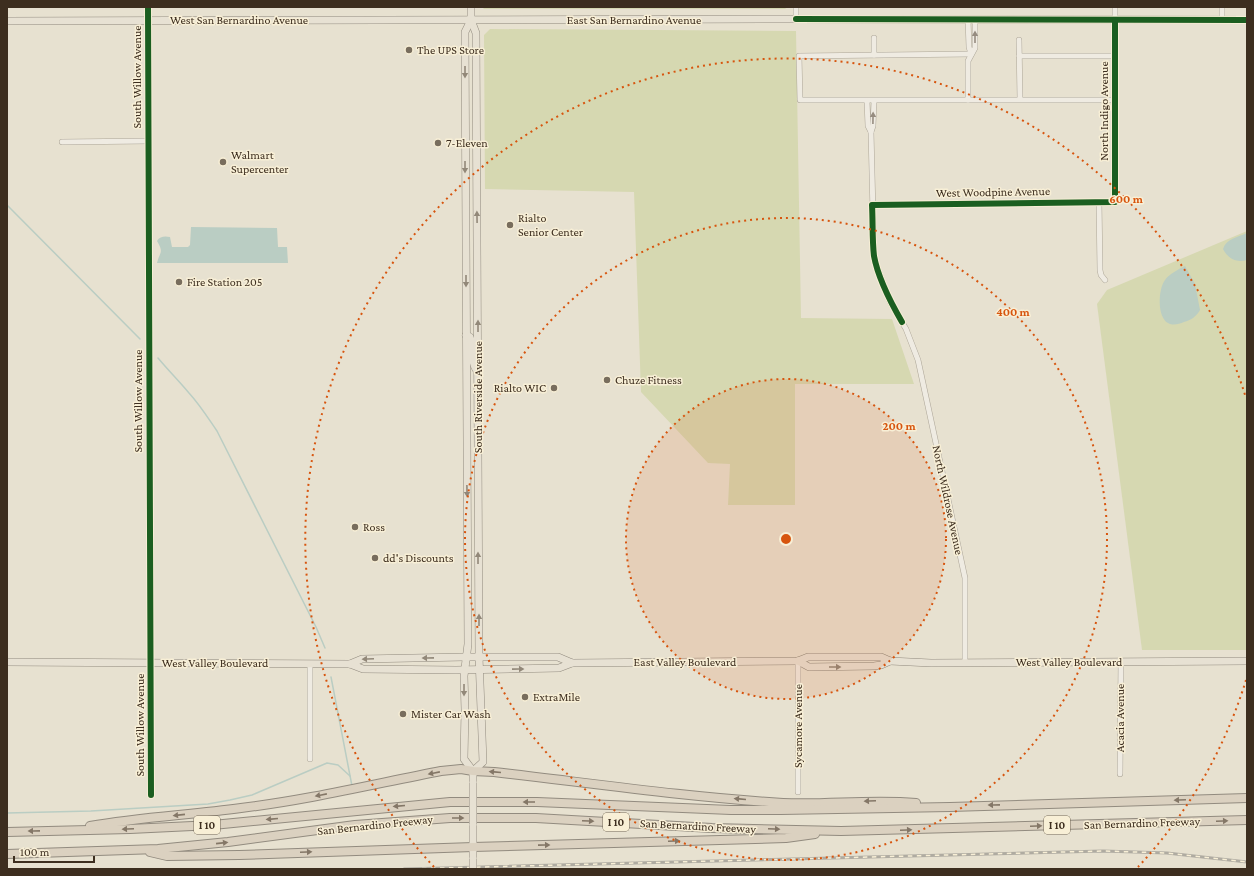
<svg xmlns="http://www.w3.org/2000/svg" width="1254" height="876" viewBox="0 0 1254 876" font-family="'Crimson Pro',serif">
<rect width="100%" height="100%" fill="#e7e1d0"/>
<g fill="#d6d8b1">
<polygon points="482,7 788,7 785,9 484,9"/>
<polygon points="490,29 796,31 801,318 892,319 914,384 795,384 795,505 728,505 730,464 708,463 641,392 634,192 485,189 484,35"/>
<polygon points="1247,231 1247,650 1142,650 1097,304 1107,290"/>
</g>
<g fill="#bacdc3">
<path d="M191,227L277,228L278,247H287L288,263H157C160,251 164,253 157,241C160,236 165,236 170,237L172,247H188L190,245Z"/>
<path d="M1247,233V260C1237,263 1228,259 1223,249C1226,239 1238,237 1247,233Z"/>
<path d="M1185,266L1195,284L1200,310C1196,317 1191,320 1184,322C1179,324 1173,326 1168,323C1157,317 1158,289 1165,280C1169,274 1179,269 1185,266Z"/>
</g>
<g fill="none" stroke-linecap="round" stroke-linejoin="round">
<g stroke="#bacdc3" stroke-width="1.5">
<polyline points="7,205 140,339"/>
<path d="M158,358C168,370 179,381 189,393C200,405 208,418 217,431L316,627L325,648"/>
<polyline points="331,677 352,786"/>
<polyline points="7,813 91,811 208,804 230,800 252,795 327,763 338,765 350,776"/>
</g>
<defs>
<g id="minor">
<polyline points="148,7 151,795"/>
<polyline points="796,7 796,19"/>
<polyline points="968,19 969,47 971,54"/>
<polyline points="975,19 975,48 968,61 968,100 1115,100"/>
<polyline points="1222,20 1222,7"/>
<polyline points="874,38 874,55"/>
<polyline points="1019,40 1020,99"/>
<polyline points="1019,56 1115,56"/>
<polyline points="968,100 800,100 799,56 971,54"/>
<polyline points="867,101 868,126 871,132 873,126 874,101"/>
<polyline points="871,132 874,254 876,264 890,302 906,329 918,360 926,397 965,578 965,663"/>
<polyline points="62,142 148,141"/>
<polyline points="1099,202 1100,270 1101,275 1105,280"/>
<polyline points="872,205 1115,202 1115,7"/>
<polyline points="798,661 798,792"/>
<polyline points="310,664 310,759"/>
<polyline points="1120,774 1121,661"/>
</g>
<g id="major">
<polyline points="471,7 471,20 476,33 479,657 483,762 473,771"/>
<polyline points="471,20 465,32 468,644 464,676 465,710 464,759 473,771 473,783"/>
<polyline points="7,21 796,19 1247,20"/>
<path d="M466,335L470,337C475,349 469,359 477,371"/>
<polyline points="798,661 809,667 874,666 881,665 890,661"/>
<polyline points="7,662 350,664 363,669 456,670 559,668 572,663"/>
<polyline points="350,664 362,659 464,657 558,657 572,663 798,661 808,657 881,657 890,661 931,663 1247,661"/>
<polyline points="473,824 473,859"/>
</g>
<g id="highway">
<path d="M90,826C140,817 190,815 241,808C308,800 374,784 441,771L461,769L473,771L494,772C590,783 686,797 783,803C827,805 871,799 916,803"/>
<polyline points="7,832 130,829 213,825 450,802 537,802 731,810 781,810 950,807 1247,798"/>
<polyline points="150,852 167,856 239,855 473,847 786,838 815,834"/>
<polyline points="7,854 158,849 228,842 355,825 450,818 536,818 712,828 841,831 1247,820"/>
</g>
</defs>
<use href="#minor" stroke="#ada698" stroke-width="6"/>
<use href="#major" stroke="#928b7f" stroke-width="8"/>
<use href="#highway" stroke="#928b7f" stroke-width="10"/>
<use href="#minor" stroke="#efebe2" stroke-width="5"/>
<use href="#major" stroke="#e7e1d3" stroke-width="7"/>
<use href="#highway" stroke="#dbd1c0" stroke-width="8"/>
<defs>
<polyline id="rail" points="404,869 1103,851 1167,853 1247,862"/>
</defs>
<use href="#rail" stroke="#afaba1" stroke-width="3"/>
<use href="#rail" stroke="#f8efd6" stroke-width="1.5" stroke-dasharray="4.5" stroke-linecap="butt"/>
<defs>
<g id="major-bridge">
<polyline points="473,783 473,824"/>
<polyline points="473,859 473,869"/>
</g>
</defs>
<use href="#major-bridge" stroke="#928b7f" stroke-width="8" stroke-linecap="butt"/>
<use href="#major-bridge" stroke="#e7e1d3" stroke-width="7"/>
<defs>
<g id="cycleway">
<polyline points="148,7 151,795"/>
<polyline points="796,19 1247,20"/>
<path d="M902,322C891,303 878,278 874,256C872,239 873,222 872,205L1115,202V20"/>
</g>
</defs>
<use href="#cycleway" stroke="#f8efd6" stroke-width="8"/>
<use href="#cycleway" stroke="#1b5e20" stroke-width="6"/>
</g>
<defs><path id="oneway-solid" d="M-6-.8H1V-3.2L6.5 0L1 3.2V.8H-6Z"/></defs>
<g fill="#968c80">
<use href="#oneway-solid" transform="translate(975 37) rotate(-90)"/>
<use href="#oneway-solid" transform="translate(873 118) rotate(-89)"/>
</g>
<g fill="#928879">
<use href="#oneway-solid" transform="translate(465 72) rotate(90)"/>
<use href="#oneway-solid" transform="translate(465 167) rotate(90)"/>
<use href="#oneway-solid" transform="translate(477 217) rotate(-91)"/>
<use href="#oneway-solid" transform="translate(466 281) rotate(90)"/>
<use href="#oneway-solid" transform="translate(478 326) rotate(-90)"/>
<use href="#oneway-solid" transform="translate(467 491) rotate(89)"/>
<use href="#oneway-solid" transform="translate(478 558) rotate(-90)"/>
<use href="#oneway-solid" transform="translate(479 620) rotate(-90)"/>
<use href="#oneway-solid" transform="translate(428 658) rotate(179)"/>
<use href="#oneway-solid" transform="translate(368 659) rotate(178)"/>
<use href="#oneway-solid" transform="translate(835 667)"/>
<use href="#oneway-solid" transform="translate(518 669) rotate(-1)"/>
<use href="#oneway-solid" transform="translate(464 690) rotate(90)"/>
</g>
<g fill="#847767">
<use href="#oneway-solid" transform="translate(495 772) rotate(-175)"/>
<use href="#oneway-solid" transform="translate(434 773) rotate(169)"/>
<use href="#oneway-solid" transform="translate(321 795) rotate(169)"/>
<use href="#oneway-solid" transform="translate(740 799) rotate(-175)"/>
<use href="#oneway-solid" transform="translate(1180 800) rotate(178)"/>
<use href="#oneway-solid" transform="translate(870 801) rotate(178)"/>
<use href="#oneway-solid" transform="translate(529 802) rotate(180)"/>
<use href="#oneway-solid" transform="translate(994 805) rotate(179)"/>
<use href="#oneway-solid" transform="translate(399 806) rotate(175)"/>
<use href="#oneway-solid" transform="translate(179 815) rotate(174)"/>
<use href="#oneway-solid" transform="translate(458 818)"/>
<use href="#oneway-solid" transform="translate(272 819) rotate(175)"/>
<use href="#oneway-solid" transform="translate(588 821) rotate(3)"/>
<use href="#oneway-solid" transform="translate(1222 821) rotate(-2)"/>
<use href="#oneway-solid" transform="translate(1036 826) rotate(-2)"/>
<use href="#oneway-solid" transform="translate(128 829) rotate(178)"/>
<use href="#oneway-solid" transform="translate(774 829) rotate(2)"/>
<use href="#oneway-solid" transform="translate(906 830) rotate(-2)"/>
<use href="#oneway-solid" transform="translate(34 831) rotate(179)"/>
<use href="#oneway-solid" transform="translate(674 841) rotate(-2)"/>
<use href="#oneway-solid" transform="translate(222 843) rotate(-6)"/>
<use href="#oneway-solid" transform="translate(544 845) rotate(-1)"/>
<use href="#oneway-solid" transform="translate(306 852) rotate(-2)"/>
</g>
<circle cx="786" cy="539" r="160" fill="#d7550e" fill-opacity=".12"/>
<g fill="none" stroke="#d7550e" stroke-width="2" stroke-dasharray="2 4">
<circle cx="786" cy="539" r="160"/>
<circle cx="786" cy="539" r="321"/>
<path d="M1246 680A481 481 0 0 1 1138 867M434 867A481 481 0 1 1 1246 398"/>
</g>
<g fill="#786d5d" stroke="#f8efd6" stroke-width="1.5">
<circle cx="409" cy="50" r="4"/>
<circle cx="438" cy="143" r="4"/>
<circle cx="223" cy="162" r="4"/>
<circle cx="510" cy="225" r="4"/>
<circle cx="179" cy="282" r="4"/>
<circle cx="607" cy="380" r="4"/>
<circle cx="554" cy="388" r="4"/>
<circle cx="355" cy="527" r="4"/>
<circle cx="375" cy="558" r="4"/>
<circle cx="525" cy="697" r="4"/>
<circle cx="403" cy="714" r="4"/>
</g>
<g text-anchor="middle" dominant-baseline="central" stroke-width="3" stroke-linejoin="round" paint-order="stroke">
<g fill="#f8efd6" stroke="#756856" stroke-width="1">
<rect x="603" y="813" width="26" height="18" rx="3"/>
<rect x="194" y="816" width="26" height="18" rx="3"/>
<rect x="1044" y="816" width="26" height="18" rx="3"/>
</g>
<g font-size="11" font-weight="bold" fill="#3d2e1f">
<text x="616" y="822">I 10</text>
<text x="207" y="825">I 10</text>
<text x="1057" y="825">I 10</text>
</g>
<g font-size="12" fill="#3d2e1f" stroke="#f8efd6">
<text x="239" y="20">West San Bernardino Avenue</text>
<text x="634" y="20">East San Bernardino Avenue</text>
<text transform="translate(137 77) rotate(-90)">South Willow Avenue</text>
<text transform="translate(1104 111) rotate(-90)">North Indigo Avenue</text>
<text transform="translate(993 192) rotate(-1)">West Woodpine Avenue</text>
<text transform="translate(478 397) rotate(-90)">South Riverside Avenue</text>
<text transform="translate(138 401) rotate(-90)">South Willow Avenue</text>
<text transform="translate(948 500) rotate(78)">North Wildrose Avenue</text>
<text x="685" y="662">East Valley Boulevard</text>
<text x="1069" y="662">West Valley Boulevard</text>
<text x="215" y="663">West Valley Boulevard</text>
<text transform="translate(1120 718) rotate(-90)">Acacia Avenue</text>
<text transform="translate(140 725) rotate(-90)">South Willow Avenue</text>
<text transform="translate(798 726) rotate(-90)">Sycamore Avenue</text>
<text transform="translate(1142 823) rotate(-2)">San Bernardino Freeway</text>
<text transform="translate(375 825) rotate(-6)">San Bernardino Freeway</text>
<text transform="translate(698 826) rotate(3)">San Bernardino Freeway</text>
</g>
<g font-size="12" fill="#3d2e1f" stroke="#f8efd6" text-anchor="start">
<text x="417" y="50">The UPS Store</text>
<text x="446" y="143">7-Eleven</text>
<text x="231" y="155">Walmart<tspan x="231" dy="14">Supercenter</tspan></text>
<text x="518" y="218">Rialto<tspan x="518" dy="14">Senior Center</tspan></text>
<text x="187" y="282">Fire Station 205</text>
<text x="615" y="380">Chuze Fitness</text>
<text x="546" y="388" text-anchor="end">Rialto WIC</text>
<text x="363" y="527">Ross</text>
<text x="383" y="558">dd's Discounts</text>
<text x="533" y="697">ExtraMile</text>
<text x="411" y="714">Mister Car Wash</text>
</g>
</g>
<circle cx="786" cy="539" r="6" fill="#d7550e" stroke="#f8efd6" stroke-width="2"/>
<g font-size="12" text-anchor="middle" font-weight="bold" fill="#d7550e" stroke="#f8efd6" stroke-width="3" stroke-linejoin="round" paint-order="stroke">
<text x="1126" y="203">600 m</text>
<text x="1013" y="316">400 m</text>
<text x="899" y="430">200 m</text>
</g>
<rect width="1254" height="876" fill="none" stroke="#3d2e1f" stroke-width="16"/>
<path d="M14 856v6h80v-6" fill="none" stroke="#3d2e1f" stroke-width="2"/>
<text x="20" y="856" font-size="12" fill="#3d2e1f" stroke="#f8efd6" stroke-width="3" paint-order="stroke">100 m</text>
</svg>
